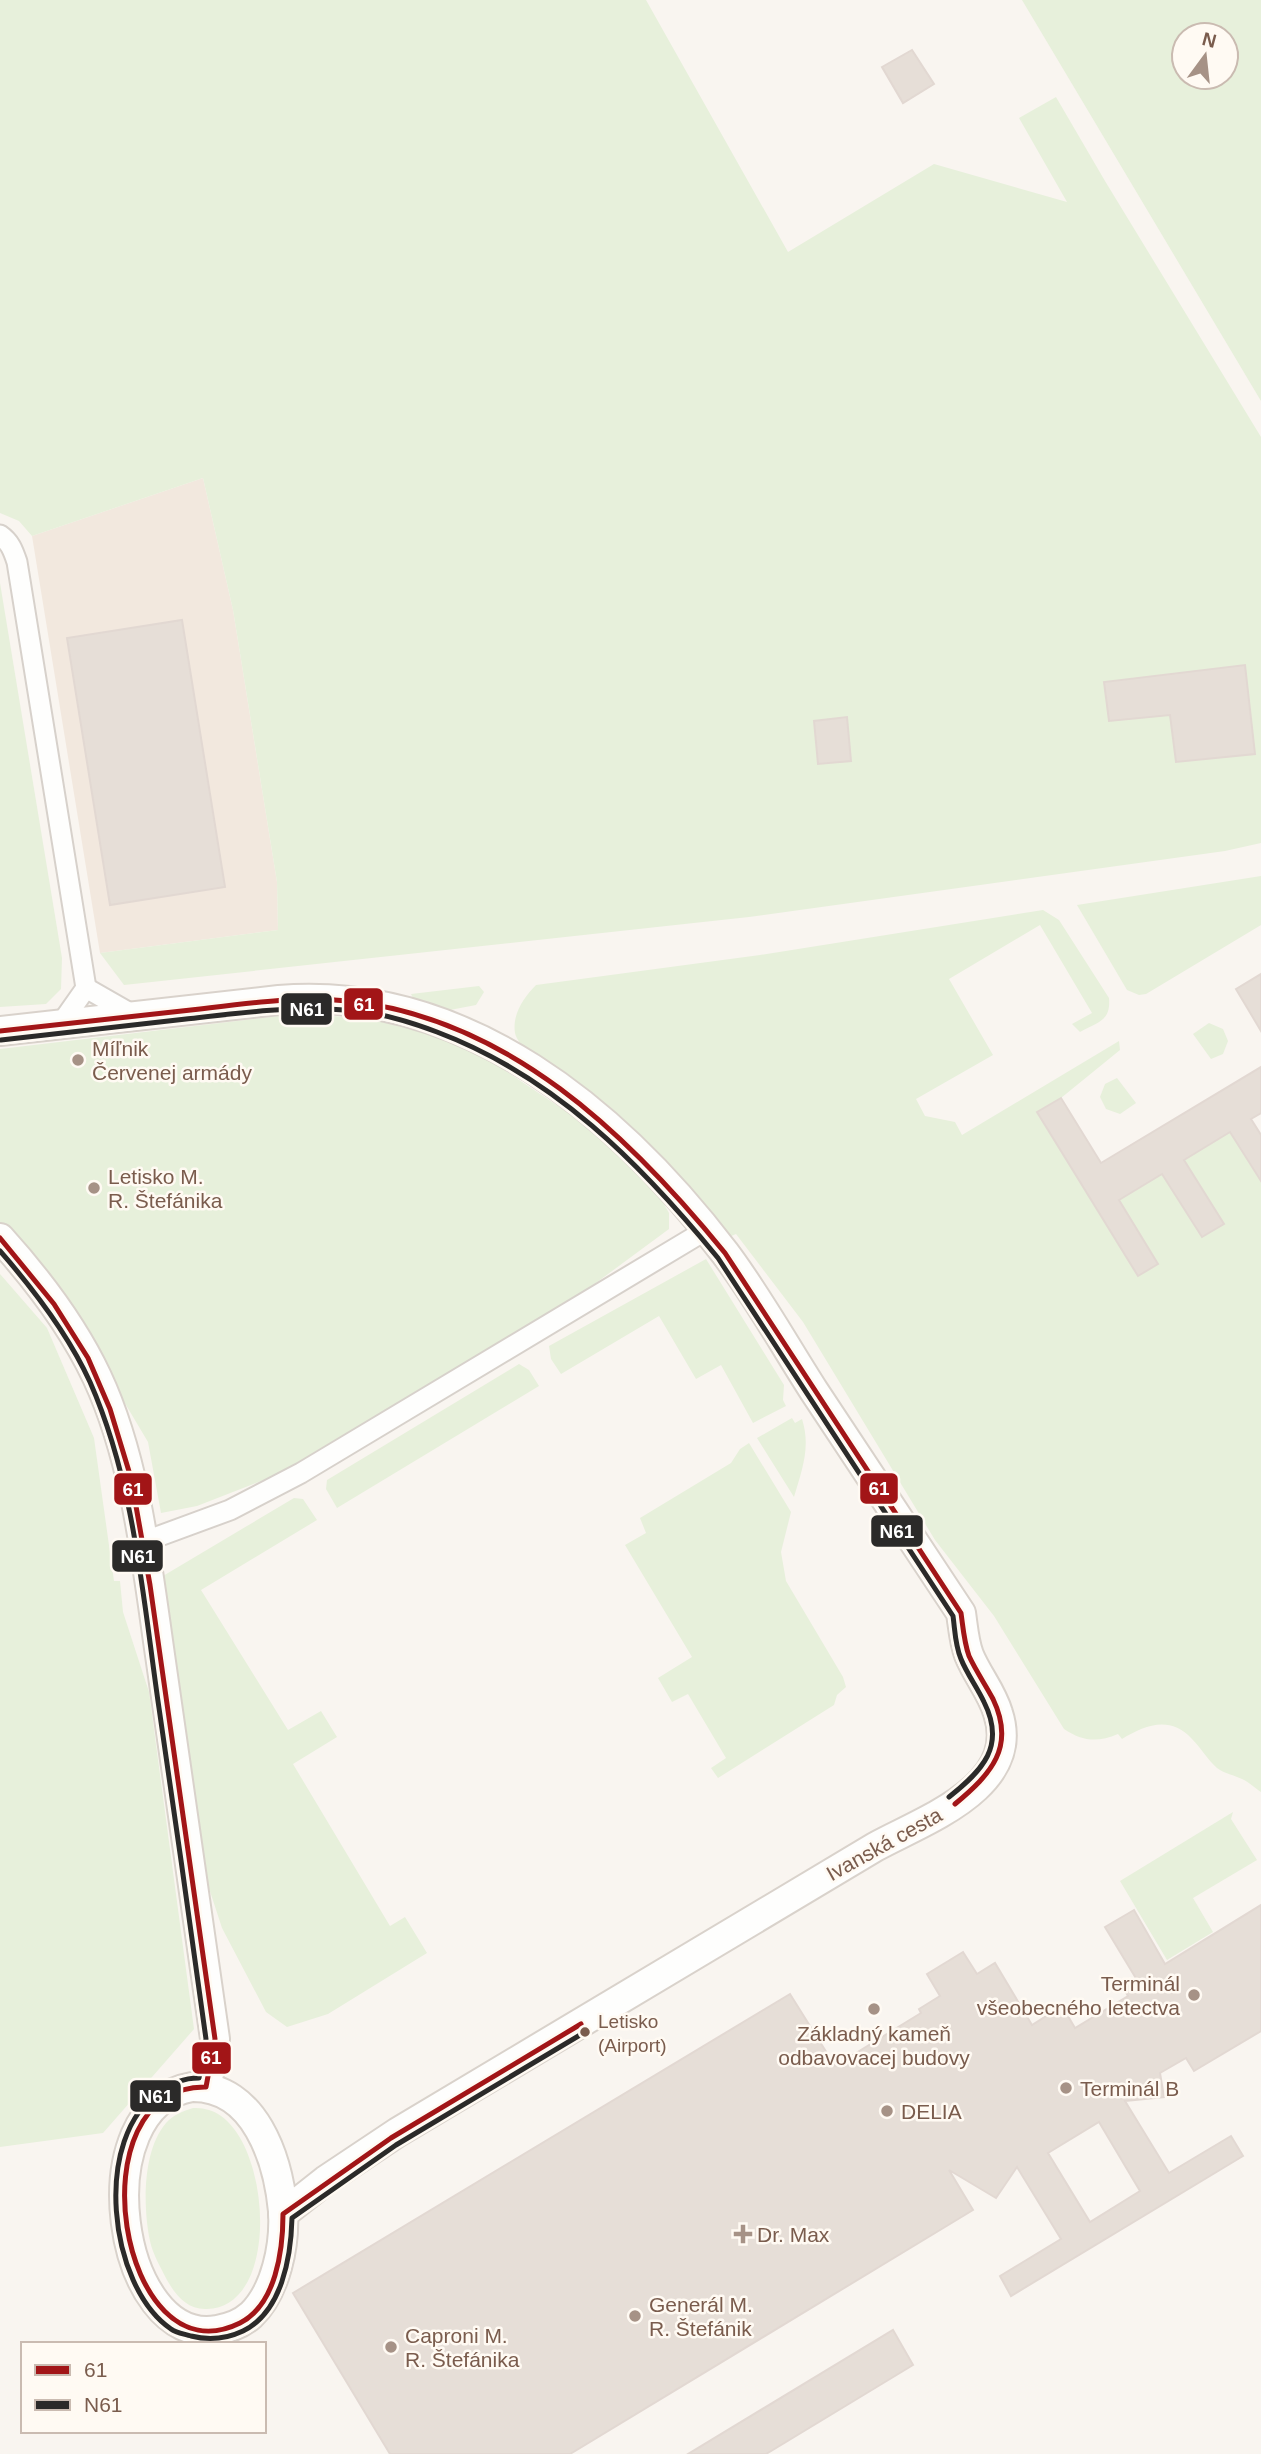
<svg xmlns="http://www.w3.org/2000/svg" width="1261" height="2454" viewBox="0 0 1261 2454" font-family="Arial,sans-serif">
<rect width="100%" height="100%" fill="#f9f5f0"/>
<polygon fill="#f2e8de" points="203,478 233,610 277,882 278,930 100,953 32,536"/>
<g fill="#e7f0db" fill-rule="evenodd">
<polygon points="0,0 646,0 788,252 934,164 1067,202 1019,118 1056,97 1105,181 1261,437 1261,843 1225,851 749,917 124,985 100,953 278,930 277,882 233,610 203,478 32,536 19,521 0,513"/>
<path d="M1022,0H1261V401ZM1184,35H1226V77H1184Z"/>
<polygon points="0,583 62,958 61,989 46,1004 0,1007"/>
<polygon points="1261,876 1261,925 1146,994 1139,995 1127,990 1077,905"/>
<path d="M1043,910L1059,920L1109,998C1111,1021 1098,1022 1080,1032L1072,1024L1092,1013L1040,925L949,979L993,1055L916,1099L925,1116L955,1122L962,1135L1119,1041L1120,1050L1061,1098L1038,1112L1138,1276L1158,1264L1119,1200L1162,1174L1202,1237L1223,1223L1184,1160L1230,1132L1261,1181V1792C1255,1788 1249,1782 1242,1779C1234,1775 1225,1774 1217,1768C1207,1759 1201,1748 1192,1739C1170,1715 1145,1725 1122,1739L1118,1734C1097,1743 1082,1741 1064,1729L994,1616L935,1540L803,1322L736,1234L729,1237L523,1049C521,1044 516,1038 515,1033C512,1014 524,997 536,985L760,955Z"/>
<polygon points="479,986 484,992 476,1005 450,1010 414,1000 411,994"/>
<polygon points="304,1013 374,1020 439,1036 491,1061 579,1120 631,1167 659,1195 669,1213 669,1229 585,1291 279,1474 197,1506 161,1513 148,1442 45,1269 0,1222 0,1049"/>
<polygon points="1209,1023 1223,1029 1228,1041 1223,1054 1211,1059 1193,1034"/>
<polygon points="1117,1078 1136,1103 1120,1114 1106,1109 1100,1097 1105,1084"/>
<polygon points="706,1259 784,1385 783,1400 786,1406 753,1423 721,1365 696,1379 659,1316 561,1374 551,1359 549,1346"/>
<polygon points="0,1274 47,1328 94,1438 114,1581 120,1581 123,1612 149,1692 194,2029 103,2133 0,2147"/>
<polygon points="519,1364 529,1370 539,1386 337,1508 326,1489 327,1480"/>
<path d="M792,1418L795,1423L802,1419C811,1447 802,1470 794,1497L757,1438Z"/>
<polygon points="749,1443 791,1512 781,1552 786,1581 843,1677 846,1687 837,1695 834,1705 718,1778 711,1768 726,1758 688,1694 672,1702 658,1678 692,1657 625,1545 646,1533 640,1518 731,1463 740,1449"/>
<polygon points="294,1498 303,1499 317,1520 201,1590 288,1730 321,1711 337,1737 293,1764 390,1926 405,1917 427,1953 328,2014 287,2027 266,2012 222,1928 206,1879 163,1576"/>
<polygon points="1233,1812 1231,1819 1257,1860 1193,1898 1213,1932 1167,1960 1120,1881"/>
<path d="M193,2108C202,2108 210,2109 218,2114C271,2145 281,2307 207,2309C188,2310 176,2296 167,2280C161,2268 153,2255 150,2241C143,2208 142,2151 166,2123C173,2115 183,2111 193,2108Z"/>
</g>
<g fill="#e6ded7" stroke="#e2d8d2" stroke-width="2" fill-rule="evenodd">
<polygon points="912,50 934,84 903,103 882,67"/>
<polygon points="182,620 225,887 110,905 67,638"/>
<polygon points="1245,665 1255,754 1176,762 1170,715 1109,721 1104,682"/>
<polygon points="847,717 851,761 818,764 814,721"/>
<polygon points="1261,974 1261,1031 1236,989"/>
<polygon points="1261,1067 1261,1113 1251,1119 1261,1135 1261,1181 1230,1132 1184,1160 1224,1224 1202,1237 1162,1174 1119,1200 1158,1264 1138,1276 1037,1112 1061,1098 1101,1163"/>
<path d="M1261,1905V2031L1194,2071L1186,2058L1160,2073L1164,2097L1125,2101L1169,2173L1231,2136L1243,2156L1011,2296L1000,2276L1061,2239L1017,2167L996,2198L949,2170L973,2210L570,2454H390L293,2293L790,1994L835,2066L921,2013L919,2009L940,1996L927,1974L963,1952L977,1974L995,1963L1032,2025L1062,2006L1075,2028L1128,1996L1124,1989L1137,1980L1105,1927L1134,1910L1165,1964ZM1099,2122L1140,2191L1090,2222L1048,2153Z"/>
<polygon points="893,2330 913,2365 766,2454 688,2454"/>
</g>
<g fill="none" stroke-linecap="round" stroke-linejoin="round">
<defs>
<g id="street">
<path d="M0,535C10,542 13,550 17,562L86,988L60,1025"/>
<polyline points="86,988 135,1016"/>
<polyline points="143,1542 230,1510 301,1473 706,1230"/>
</g>
<g id="secondary">
<path d="M0,1031L279,1000C466,985 618,1113 725,1253C758,1297 785,1346 814,1391C863,1465 912,1539 961,1613C963,1626 964,1642 969,1655C977,1675 992,1692 998,1713C1022,1787 924,1820 875,1847L398,2132L326,2180L283,2214"/>
<path d="M0,1238C38,1280 73,1326 97,1377C136,1460 147,1565 160,1655C179,1783 197,1911 215,2039L213,2056L206,2087"/>
<path d="M192,2087C255,2086 278,2159 283,2211C285,2245 276,2291 251,2315C241,2324 230,2328 217,2330C117,2348 82,2105 192,2087Z"/>
</g>
</defs>
<use href="#street" stroke="#d7d1cb" stroke-width="23"/>
<use href="#secondary" stroke="#d9d2cb" stroke-width="32"/>
<use href="#street" stroke="#fefefd" stroke-width="19"/>
<use href="#secondary" stroke="#fefefd" stroke-width="28"/>
<defs>
<g id="bus-1">
<path d="M0,1031C67,1024 133,1016 200,1009C249,1003 299,996 348,1001C508,1018 628,1134 725,1253L961,1613C963,1627 964,1642 969,1656C976,1671 985,1684 993,1699C1016,1747 991,1774 955,1804"/>
<path d="M0,1238L54,1304L88,1358L110,1409L131,1478L150,1585L215,2039L206,2087C71,2085 119,2383 240,2323C276,2305 283,2250 283,2214L391,2138L581,2024"/>
</g>
<g id="bus-2">
<path d="M1,1040C63,1033 124,1026 186,1019C238,1013 291,1006 344,1010C375,1011 408,1021 437,1032C554,1076 640,1163 718,1258L953,1616C955,1630 955,1645 961,1659C967,1674 977,1687 984,1702C1006,1746 983,1770 949,1797"/>
<path d="M0,1251C35,1291 68,1334 90,1382C135,1484 143,1599 159,1708C175,1818 191,1929 206,2039L199,2078C183,2078 173,2083 160,2092C92,2136 108,2286 171,2329C176,2333 185,2334 191,2336C210,2341 226,2339 243,2331C282,2312 291,2257 292,2218L396,2145L585,2032"/>
</g>
</defs>
<use href="#bus-1" stroke="#fffaf3" stroke-width="10"/>
<use href="#bus-2" stroke="#fffaf3" stroke-width="10"/>
<use href="#bus-1" stroke="#a21517" stroke-width="5"/>
<use href="#bus-2" stroke="#2b2a29" stroke-width="5"/>
</g>
<g fill="#a69286" stroke="#fffaf3" stroke-width="2.5">
<circle cx="78" cy="1060" r="7"/>
<circle cx="94" cy="1188" r="7"/>
<circle cx="1194" cy="1995" r="7"/>
<circle cx="874" cy="2009" r="7"/>
<circle cx="1066" cy="2088" r="7"/>
<circle cx="887" cy="2111" r="7"/>
<path d="M739.5 2223.5h7v7h7v7h-7v7h-7v-7h-7v-7h7z"/>
<circle cx="635" cy="2316" r="7"/>
<circle cx="391" cy="2347" r="7"/>
</g>
<circle fill="#7a5c4d" stroke="#fffaf3" stroke-width="2.5" cx="585" cy="2032" r="6"/>
<g text-anchor="middle" dominant-baseline="central" stroke-width="5" stroke-linejoin="round" paint-order="stroke">
<g font-size="19" fill="#7a5c4d" stroke="#fffaf3" text-anchor="start">
<text x="598" y="2021">Letisko<tspan x="598" dy="24">(Airport)</tspan></text>
</g>
<g font-size="21" fill="#7a5c4d" stroke="#fffaf3" text-anchor="start">
<text x="92" y="1048">Míľnik<tspan x="92" dy="24">Červenej armády</tspan></text>
<text x="108" y="1176">Letisko M.<tspan x="108" dy="24">R. Štefánika</tspan></text>
<text x="1180" y="1983" text-anchor="end">Terminál<tspan x="1180" dy="24">všeobecného letectva</tspan></text>
<text x="874" y="2033" text-anchor="middle">Základný kameň<tspan x="874" dy="24">odbavovacej budovy</tspan></text>
<text x="1080" y="2088">Terminál B</text>
<text x="901" y="2111">DELIA</text>
<text x="757" y="2234">Dr. Max</text>
<text x="649" y="2304">Generál M.<tspan x="649" dy="24">R. Štefánik</tspan></text>
<text x="405" y="2335">Caproni M.<tspan x="405" dy="24">R. Štefánika</tspan></text>
</g>
<g font-size="21" fill="#7a5c4d" stroke="#fffaf3">
<text transform="translate(884 1844) rotate(-29)">Ivanská cesta</text>
</g>
</g>
<g stroke="#fffaf3" stroke-width="2.5">
<rect x="343" y="987" width="41" height="34" rx="7" fill="#a21517"/>
<rect x="280" y="992" width="53" height="34" rx="7" fill="#2b2a29"/>
<rect x="859" y="1472" width="40" height="33" rx="7" fill="#a21517"/>
<rect x="113" y="1472" width="40" height="34" rx="7" fill="#a21517"/>
<rect x="870" y="1514" width="54" height="34" rx="7" fill="#2b2a29"/>
<rect x="111" y="1539" width="53" height="34" rx="7" fill="#2b2a29"/>
<rect x="191" y="2041" width="41" height="34" rx="7" fill="#a21517"/>
<rect x="129" y="2079" width="53" height="34" rx="7" fill="#2b2a29"/>
</g>
<g font-size="19" text-anchor="middle" font-weight="bold" fill="#fff">
<text x="364" y="1011">61</text>
<text x="307" y="1016">N61</text>
<text x="879" y="1495">61</text>
<text x="133" y="1496">61</text>
<text x="897" y="1538">N61</text>
<text x="138" y="1563">N61</text>
<text x="211" y="2064">61</text>
<text x="156" y="2103">N61</text>
</g>
<rect x="21" y="2342" width="245" height="91" fill="#fffaf3" stroke="#cabbb1" stroke-width="2"/>
<rect x="35" y="2365" width="35" height="10" fill="#a21517" stroke="#cabbb1" stroke-width="2"/>
<text x="84" y="2377" font-size="21" fill="#7a5c4d">61</text>
<rect x="35" y="2400" width="35" height="10" fill="#2b2a29" stroke="#cabbb1" stroke-width="2"/>
<text x="84" y="2412" font-size="21" fill="#7a5c4d">N61</text>
<g transform="translate(1205 56) rotate(15)"><circle r="33" fill="#fffaf3" stroke="#cabbb1" stroke-width="2"/>
<path d="M0-5L12 26L0 18L-12 26Z" fill="#a69286"/>
<text y="-10" font-size="19" font-weight="bold" text-anchor="middle" fill="#7a5c4d">N</text>
</g>
</svg>
